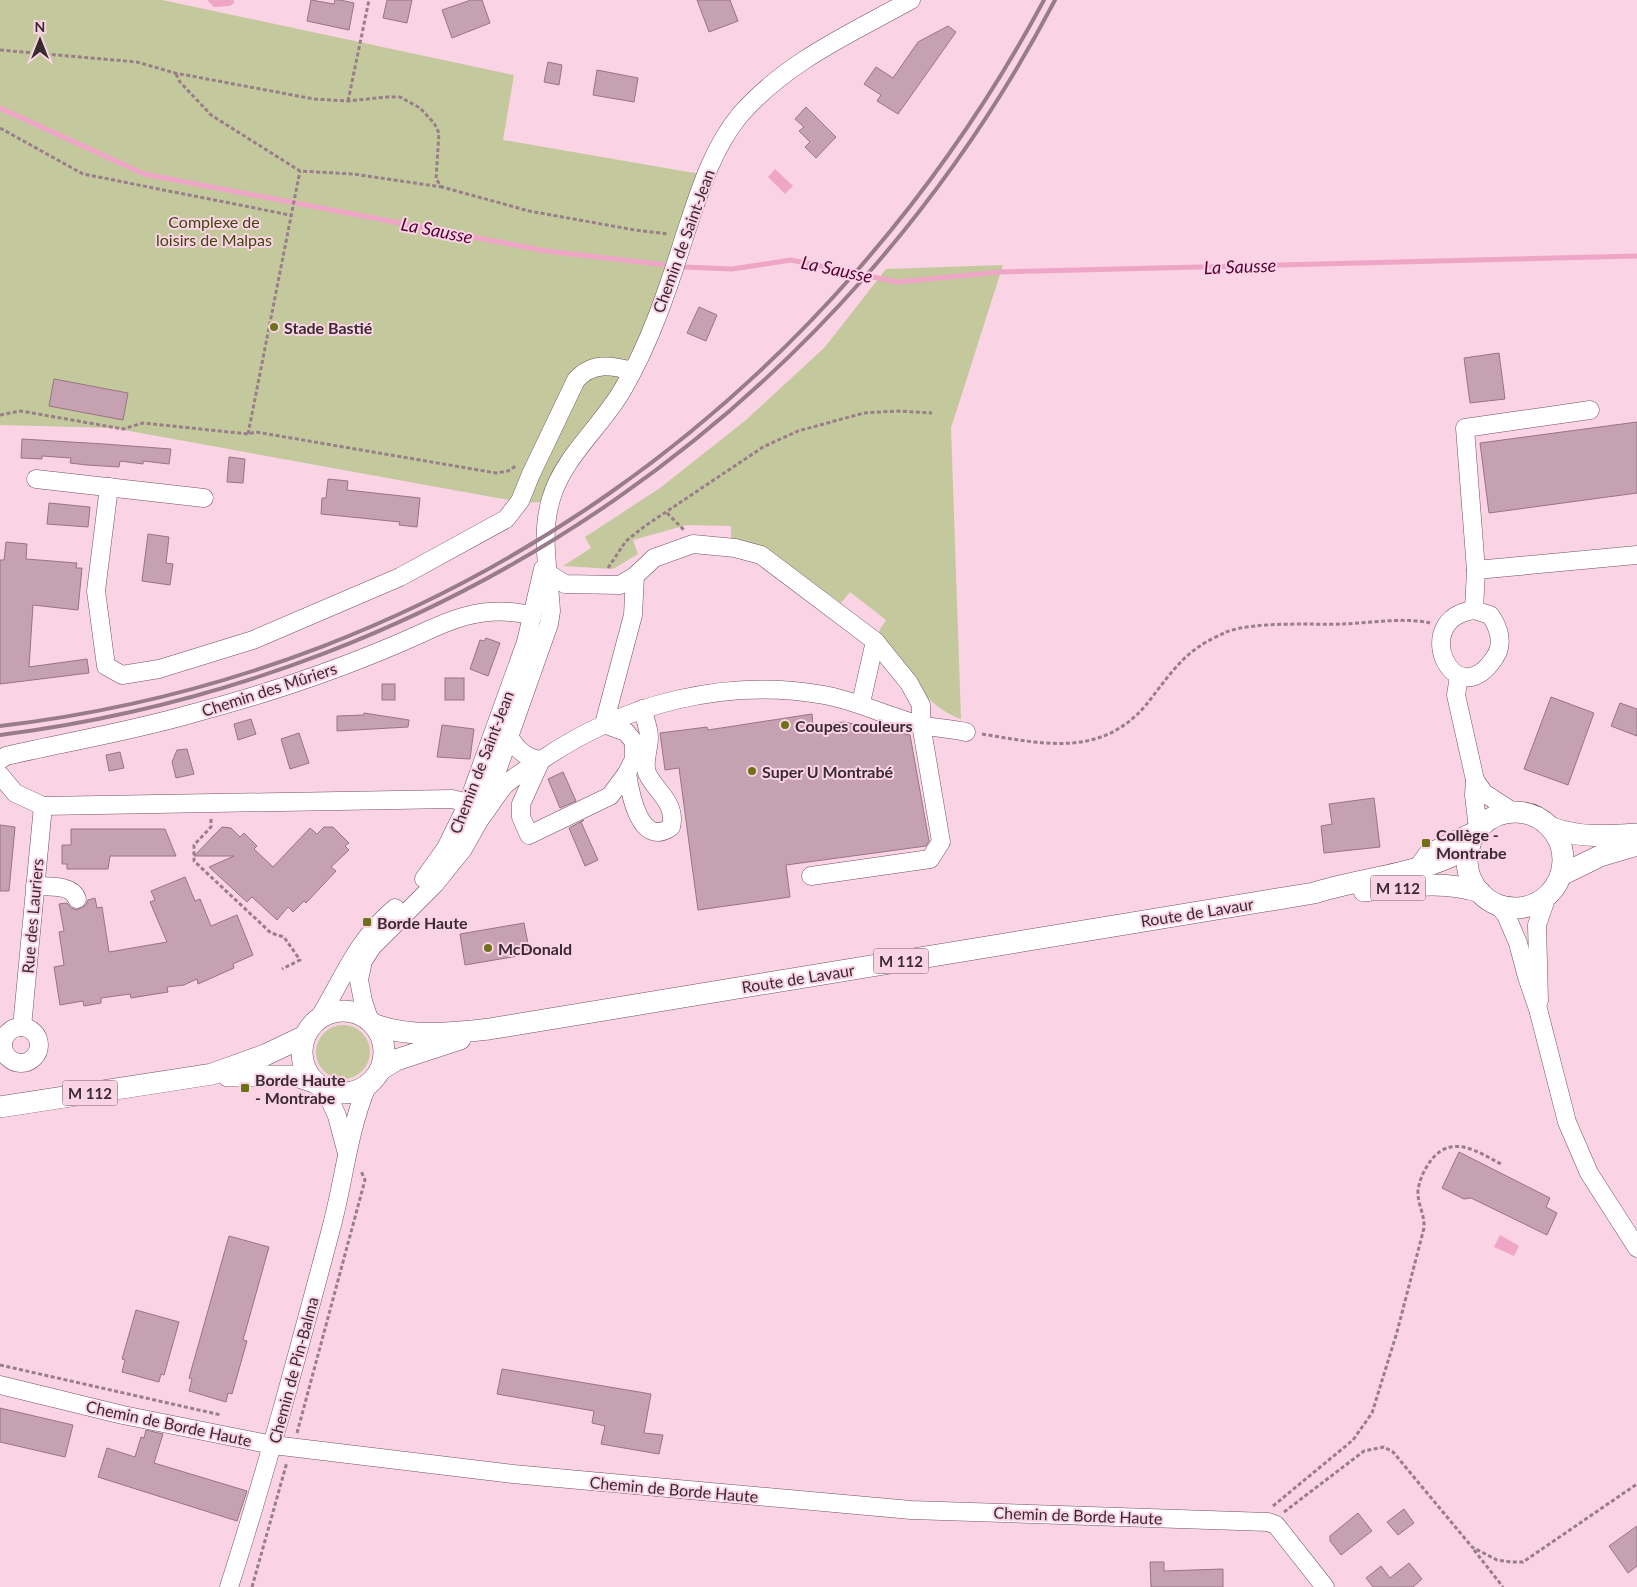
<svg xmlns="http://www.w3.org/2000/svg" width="1637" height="1587" viewBox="0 0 1637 1587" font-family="Lato,sans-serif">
<rect width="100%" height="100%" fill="#fad3e4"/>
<g fill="#c4c99d">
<polygon points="0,0 162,0 514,75 503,140 706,175 647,338 550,501 529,503 492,497 113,428 0,425"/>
<path d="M1003,265L951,428L961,719C926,708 897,662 879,631L886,620L850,592L841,603L765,548L731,538V526L687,525L633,540L638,554L613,569L563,566L591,548L585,537L660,488L746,420L825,347L886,269Z"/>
<circle cx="343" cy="1052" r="27"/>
</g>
<g fill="#eea5c6">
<polygon points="207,0 234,0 234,3 230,6 214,7"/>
<polygon points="775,169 793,186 785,194 768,177"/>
<polygon points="1500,1235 1519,1246 1514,1256 1494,1247"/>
</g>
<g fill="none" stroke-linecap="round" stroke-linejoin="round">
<polyline stroke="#eea5c6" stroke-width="5" points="0,108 144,174 546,251 684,267 732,269 791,260 897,282 1001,272 1637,256"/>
</g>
<g fill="#c6a1b1" stroke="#987584">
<polygon points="311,0 334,4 335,0 340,0 354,3 349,30 307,21"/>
<polygon points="387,0 412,0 407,23 383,18"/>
<polygon points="471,0 482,0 490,23 452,38 442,10"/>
<polygon points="697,0 730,0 738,21 709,32"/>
<polygon points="948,26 956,32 898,114 877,101 881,95 864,84 876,67 893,78 918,42"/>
<polygon points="548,62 562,65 559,85 544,82"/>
<polygon points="597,70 638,78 634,102 593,95"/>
<polygon points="806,107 836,137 816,158 805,147 810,142 799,131 804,127 795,119"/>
<polygon points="699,307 717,315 706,341 687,333"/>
<polygon points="1499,353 1505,399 1470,403 1464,358"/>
<polygon points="54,379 128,393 123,420 49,406"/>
<polygon points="1637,422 1637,493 1489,513 1480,443"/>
<polygon points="22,439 104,444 171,449 169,464 143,461 143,464 120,461 119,467 87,465 70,463 71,458 42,456 42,459 21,458"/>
<polygon points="229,457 245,459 243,483 227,482"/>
<polygon points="328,479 348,481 347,490 420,498 417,527 399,525 400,522 321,514 322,498 326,498"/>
<polygon points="49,503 90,507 88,527 47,524"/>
<polygon points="148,534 169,537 166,563 173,564 170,585 142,581"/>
<polygon points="6,542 27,544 26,559 77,563 76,568 82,568 78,610 33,605 29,667 87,659 89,673 0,684 0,560 4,560"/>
<polygon points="486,638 500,643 488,676 470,669 480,640 484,641"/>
<rect x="445" y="678" width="19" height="22"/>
<rect x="382" y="684" width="13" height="16"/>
<polygon points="1551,697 1594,713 1568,785 1524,769"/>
<polygon points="1620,703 1637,709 1637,736 1611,726"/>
<polygon points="364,713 409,720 408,727 337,731 337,716 364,715"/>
<polygon points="812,714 813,726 844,722 910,735 929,841 926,846 786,865 790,897 698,910 679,768 665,770 660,733 707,727 708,730"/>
<polygon points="251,719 256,734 238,740 234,724"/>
<polygon points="442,725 474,729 470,759 437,757"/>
<polygon points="299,733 309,763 290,769 281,739"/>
<polygon points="187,749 194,774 176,778 172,762 177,750"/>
<polygon points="120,752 124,768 109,771 106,755"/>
<polygon points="563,772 576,801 560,808 548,779"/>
<polygon points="1374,798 1380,847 1324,853 1321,826 1332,824 1329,804"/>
<polygon points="584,820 581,822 598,860 585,866 569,828"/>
<polygon points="0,825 15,827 9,891 0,891"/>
<polygon points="222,827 231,828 240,837 244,833 257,846 254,849 273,867 310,828 317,834 324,827 333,827 349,843 345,846 349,850 331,867 336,871 306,903 304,901 293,912 288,907 277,920 252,897 247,902 209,867 234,856 194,856"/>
<polygon points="71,829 165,829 176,856 110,856 108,869 67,869 67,864 62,864 62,845 71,845"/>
<polygon points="185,877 195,901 200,899 211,926 237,915 253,955 233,964 234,968 198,984 197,979 184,985 167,987 168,992 131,998 130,994 101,998 101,1003 84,1006 83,1001 60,1005 54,967 64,965 59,932 64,931 59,904 67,903 71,908 77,910 86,905 88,900 95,898 97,908 102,907 109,952 167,942 150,902 155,900 151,891"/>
<polygon points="524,923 530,954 465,965 460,934"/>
<polygon points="1459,1152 1550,1198 1546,1207 1557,1213 1547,1235 1471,1198 1464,1199 1442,1188"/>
<polygon points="229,1236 269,1247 243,1340 247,1341 232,1394 228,1393 226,1402 189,1391 192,1379 189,1378"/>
<polygon points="136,1310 179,1322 164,1375 161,1374 159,1382 122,1372 125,1360 122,1359"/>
<polygon points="502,1369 651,1394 644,1433 663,1435 659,1454 601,1444 605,1426 592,1423 594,1411 497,1394"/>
<polygon points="0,1408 73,1425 65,1457 0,1442"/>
<polygon points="146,1430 163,1434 154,1463 247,1491 237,1521 98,1477 107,1448 135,1457 141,1437 144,1438"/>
<polygon points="1404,1509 1414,1523 1398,1535 1387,1522"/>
<polygon points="1358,1513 1372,1531 1341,1555 1330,1541 1330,1536"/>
<polygon points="1637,1526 1637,1566 1628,1573 1609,1546"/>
<polygon points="1150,1562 1164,1562 1164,1571 1223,1569 1223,1587 1151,1587"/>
<polygon points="1409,1563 1422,1579 1413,1587 1373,1587 1366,1578 1381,1566 1390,1578"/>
</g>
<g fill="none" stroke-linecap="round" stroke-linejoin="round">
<defs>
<g id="minor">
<polyline points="36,479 204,498"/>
<path d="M109,487L96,591L106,666L122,675L159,669L253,640L400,577L506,519L520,501L531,474L576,380C592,362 611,365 632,371"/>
<polyline points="1476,570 1465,428 1590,410"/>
<polyline points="549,574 565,584 620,585 635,576 654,558 693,544 735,548 761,555 875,641 861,703"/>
<polyline points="1474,610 1476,570 1637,555"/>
<path d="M1474,610L1490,615C1499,627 1504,644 1495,657C1455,719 1408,619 1474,610Z"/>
<polyline points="604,724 633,615 635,576"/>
<path d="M506,731C514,746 523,758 541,760L521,804V817L529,835L610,796L627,773L634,759V742L626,732L604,724"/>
<path d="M0,760L6,756C66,742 127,732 187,715C267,694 345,668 420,634C450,620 476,609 511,612C518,613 526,613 532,617"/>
<path d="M627,773C630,793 640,849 671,827C677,803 656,792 647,773C643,762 649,749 649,738C649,728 645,718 642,709"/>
<path d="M0,775L15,793L43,806L452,799L468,803L480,819C489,808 496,795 505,785C515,775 531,767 543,759C624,704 726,677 824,695C858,701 888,717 921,725C936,728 952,729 966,732"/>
<polyline points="1475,780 1484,793 1513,812"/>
<polyline points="1418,867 1428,853 1478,829 1474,795 1475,780 1456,695 1459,676"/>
<polyline points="811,876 930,859 941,842 921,724 921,705 909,683 875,641"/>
<polyline points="424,879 446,848 468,803 526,642 543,569"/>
<path d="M35,886C48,887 72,884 77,899"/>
<polyline points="1497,904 1506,915 1518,943 1527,977 1538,1009 1567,1122 1589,1173 1637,1248"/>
<polyline points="1539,1001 1537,925 1547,896"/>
<path d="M319,1018C346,974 354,944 395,908"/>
<path d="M369,1019L363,1001L359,980L363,961L372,947L434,885L463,849L480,819L549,624L551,611C549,574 540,535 551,499C563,457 602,426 623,389C650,343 668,289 684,238C698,196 711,150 740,115C787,61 850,34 911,0"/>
<circle cx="21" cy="1045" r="18"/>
<polyline points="22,1027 43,806"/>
<polyline points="325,1089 337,1116 346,1150"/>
<polyline points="0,1385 123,1415 273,1445 513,1474 911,1510 1268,1522 1276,1525 1325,1587"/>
<path d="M229,1587C267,1469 299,1349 331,1229C344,1181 348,1132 367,1086"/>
</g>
<g id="major">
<circle cx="1515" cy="860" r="48"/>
<path d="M1552,828C1580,838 1608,836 1637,834"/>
<polyline points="1561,875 1600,856 1637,845"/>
<path d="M1364,891C1403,887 1443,879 1480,892"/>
<circle cx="343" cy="1052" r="41"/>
<path d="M375,1025C412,1038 451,1033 489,1029L1314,893C1359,878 1434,873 1470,845"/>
<polyline points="380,1070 396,1060 460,1039"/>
<polyline points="228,1076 296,1076 314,1082"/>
<polyline points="0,1107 212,1074 265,1055 305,1036"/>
</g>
</defs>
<use href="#minor" stroke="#725160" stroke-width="19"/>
<use href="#major" stroke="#725160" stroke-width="22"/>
<g stroke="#997e8a" stroke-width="3" stroke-dasharray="4 2.5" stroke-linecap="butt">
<polyline points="0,50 137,62 175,73 314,99 348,101 387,97 400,97 420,108 434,123 439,133 436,179 442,187 529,211 635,230 668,234"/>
<polyline points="176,74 180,82 211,115 300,171 353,174 442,187"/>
<polyline points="348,101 369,0"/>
<polyline points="0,128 83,174 290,215"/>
<polyline points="0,415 21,411 123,429 143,423 248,434 256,432 496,473 508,471 517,465"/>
<polyline points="248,434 300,171"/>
<polyline points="667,513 684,530"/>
<polyline points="608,568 626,541 645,526 763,447 798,431 864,413 897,411 932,413"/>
<path d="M982,734C1043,744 1101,758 1146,705C1162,685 1178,660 1200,646C1207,641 1218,636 1226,632C1256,621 1311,625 1343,624C1371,623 1403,617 1430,623"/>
<polyline points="211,819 211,827 194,845 194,861 271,933 284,937 300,960 282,969"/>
<polyline points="0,1051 3,1051"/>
<polyline points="0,1365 221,1415"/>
<polyline points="297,1433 365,1180 361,1171"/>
<path d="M1273,1506L1353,1440L1372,1413L1397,1332L1424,1228C1425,1214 1417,1204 1418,1190C1420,1178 1425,1168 1432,1159C1453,1134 1478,1152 1501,1164"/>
<polyline points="1284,1512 1364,1451 1384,1447 1393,1452 1472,1547 1497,1560 1511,1562 1523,1562 1637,1484"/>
<polyline points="1474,1550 1503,1587"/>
<polyline points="252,1587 287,1462"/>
</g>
<use href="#minor" stroke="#fff" stroke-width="18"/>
<use href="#major" stroke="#fff" stroke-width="21"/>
<g stroke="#987d89" stroke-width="4">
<path d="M0,726C451,673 831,397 1044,0"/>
<path d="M0,735C453,677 843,405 1055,0"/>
</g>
</g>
<g fill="#6d7218" stroke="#fad3e4" stroke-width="2">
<circle cx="274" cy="327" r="5"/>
<circle cx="785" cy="725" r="5"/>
<circle cx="752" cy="771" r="5"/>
<rect x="1421" y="838" width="10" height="10" rx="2.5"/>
<rect x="362" y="917" width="10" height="10" rx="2.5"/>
<circle cx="488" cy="948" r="5"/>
<rect x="240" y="1083" width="10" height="10" rx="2.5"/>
</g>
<g text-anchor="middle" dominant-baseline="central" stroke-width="4" stroke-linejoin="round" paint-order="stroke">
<g fill="#fad3e4" stroke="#745d67" stroke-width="1">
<rect x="1370.5" y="875.5" width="55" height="25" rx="4"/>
<rect x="873.5" y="948.5" width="55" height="25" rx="4"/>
<rect x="62.5" y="1080.5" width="55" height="25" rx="4"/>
</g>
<g font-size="15" font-weight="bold" fill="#3a2b31">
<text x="1398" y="888">M 112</text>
<text x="901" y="961">M 112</text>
<text x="90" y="1093">M 112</text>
</g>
<g font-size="16" fill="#43460e" stroke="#fad3e4">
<text x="214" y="221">Complexe de<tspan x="214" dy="18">loisirs de Malpas</tspan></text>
</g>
<g font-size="16" fill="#3a2b31" stroke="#fad3e4">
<text transform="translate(683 241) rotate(-70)">Chemin de Saint-Jean</text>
<text transform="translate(269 689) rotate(-18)">Chemin des Mûriers</text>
<text transform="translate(481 762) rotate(-69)">Chemin de Saint-Jean</text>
<text transform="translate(1197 912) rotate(-9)">Route de Lavaur</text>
<text transform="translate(32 916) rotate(-85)">Rue des Lauriers</text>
<text transform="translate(798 978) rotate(-9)">Route de Lavaur</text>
<text transform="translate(293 1370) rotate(-75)">Chemin de Pin-Balma</text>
<text transform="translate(169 1423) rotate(12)">Chemin de Borde Haute</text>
<text transform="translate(674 1489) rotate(5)">Chemin de Borde Haute</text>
<text transform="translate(1078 1515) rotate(2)">Chemin de Borde Haute</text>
</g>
<g font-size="16" font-weight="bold" fill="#3a2b31" stroke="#fad3e4" text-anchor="start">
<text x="284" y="327">Stade Bastié</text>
<text x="795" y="725">Coupes couleurs</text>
<text x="762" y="771">Super U Montrabé</text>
<text x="1436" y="834">Collège -<tspan x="1436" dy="18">Montrabe</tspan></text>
<text x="377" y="922">Borde Haute</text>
<text x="498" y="948">McDonald</text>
<text x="255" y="1079">Borde Haute<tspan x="255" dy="18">- Montrabe</tspan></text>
</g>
<g font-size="18" font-style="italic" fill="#560035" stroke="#fad3e4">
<text transform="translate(437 230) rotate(11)">La Sausse</text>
<text transform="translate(1240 266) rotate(-2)">La Sausse</text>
<text transform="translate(837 269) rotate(12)">La Sausse</text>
</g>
</g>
<g transform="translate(40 40)" stroke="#fad3e4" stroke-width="4" paint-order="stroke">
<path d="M0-4L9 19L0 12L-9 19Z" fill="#3a2b31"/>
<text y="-8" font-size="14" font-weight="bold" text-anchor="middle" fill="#3a2b31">N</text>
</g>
</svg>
